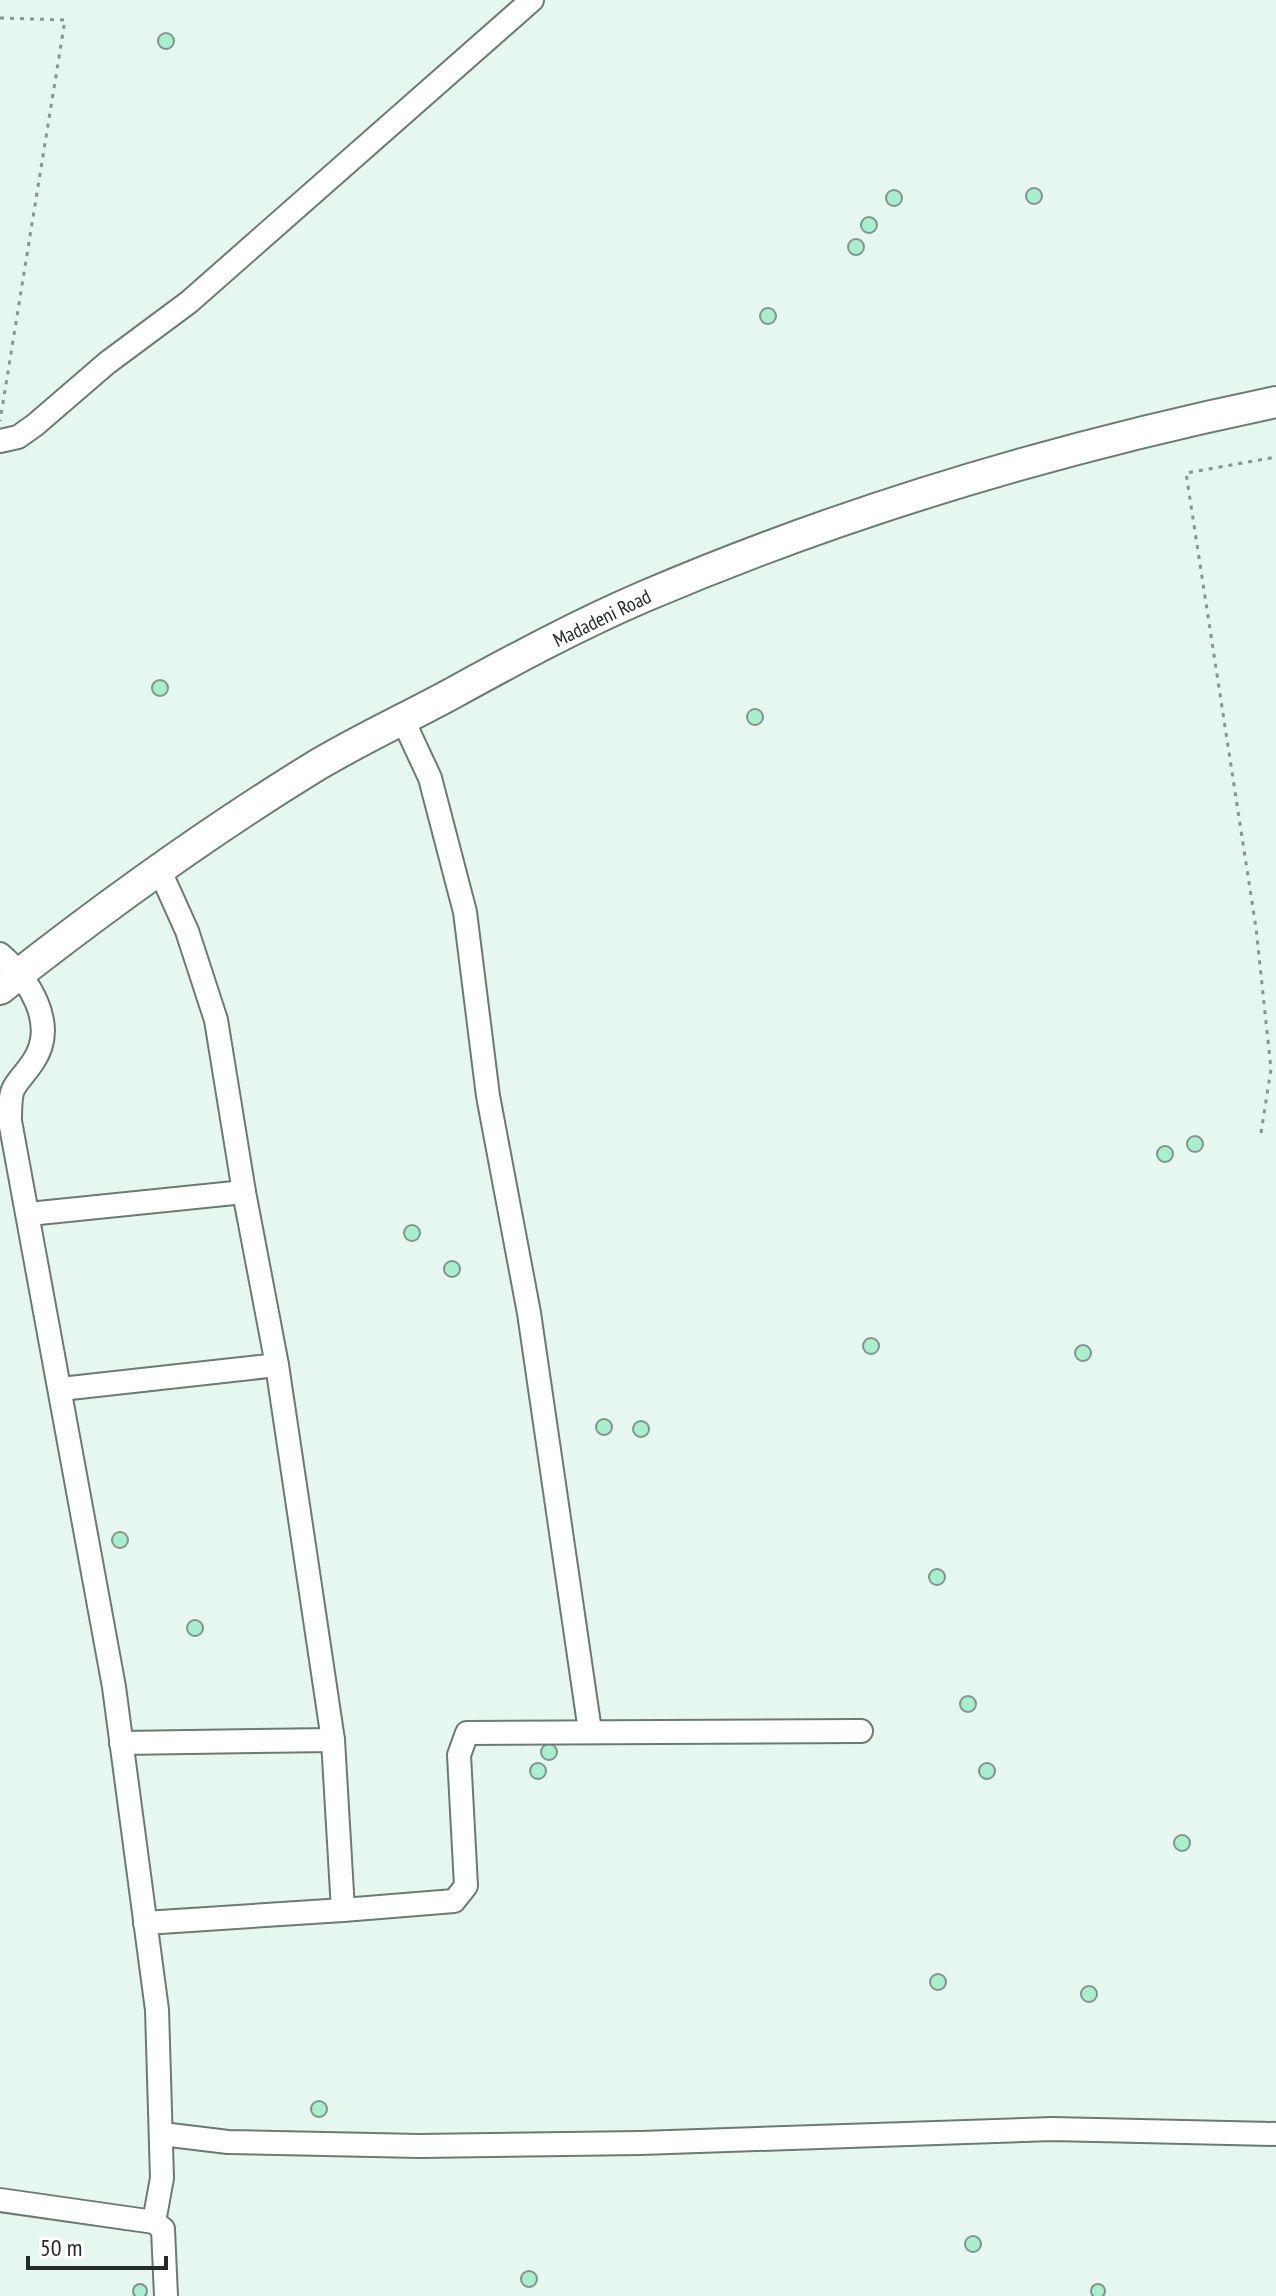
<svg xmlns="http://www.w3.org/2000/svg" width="1276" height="2296" viewBox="0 0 1276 2296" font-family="'PT Sans Narrow',sans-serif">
<rect width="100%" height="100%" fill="#e6f7ef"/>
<g fill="#a8efce" stroke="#84948c" stroke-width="2">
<circle cx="166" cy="41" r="8"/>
<circle cx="1034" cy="196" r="8"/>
<circle cx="894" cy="198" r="8"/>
<circle cx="869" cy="225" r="8"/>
<circle cx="856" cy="247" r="8"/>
<circle cx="768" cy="316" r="8"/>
<circle cx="160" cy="688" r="8"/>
<circle cx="755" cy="717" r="8"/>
<circle cx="1195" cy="1144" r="8"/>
<circle cx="1165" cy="1154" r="8"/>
<circle cx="412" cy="1233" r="8"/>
<circle cx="452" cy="1269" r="8"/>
<circle cx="871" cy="1346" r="8"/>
<circle cx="1083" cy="1353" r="8"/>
<circle cx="604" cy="1427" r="8"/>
<circle cx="641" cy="1429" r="8"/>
<circle cx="120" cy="1540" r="8"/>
<circle cx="937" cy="1577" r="8"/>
<circle cx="195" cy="1628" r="8"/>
<circle cx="968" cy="1704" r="8"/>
<circle cx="549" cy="1752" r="8"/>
<circle cx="538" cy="1771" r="8"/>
<circle cx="987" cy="1771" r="8"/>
<circle cx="1182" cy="1843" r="8"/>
<circle cx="938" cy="1982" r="8"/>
<circle cx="1089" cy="1994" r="8"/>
<circle cx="319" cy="2109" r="8"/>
<circle cx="973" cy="2244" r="8"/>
<circle cx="529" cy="2279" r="8"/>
<circle cx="140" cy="2291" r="7"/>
<circle cx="1098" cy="2291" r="7"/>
</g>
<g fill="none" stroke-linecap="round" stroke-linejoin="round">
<defs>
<g id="street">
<polyline points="0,441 18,437 35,425 107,363 189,302 532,0"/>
<polyline points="403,720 430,778 465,912 488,1096 529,1313 590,1731"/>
<path d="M0,954C28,978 59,1024 33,1062C13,1091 10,1081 10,1121L114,1687L157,2010L162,2178L154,2222"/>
<polyline points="29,1214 244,1192 216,1020 187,931 160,871"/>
<polyline points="61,1389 277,1365 244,1192"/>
<polyline points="121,1743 333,1740 277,1365"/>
<polyline points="343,1910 454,1901 466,1886 459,1755 467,1733 861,1731"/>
<polyline points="145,1923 343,1910 333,1740"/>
<polyline points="162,2134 228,2142 419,2146 641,2143 1052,2129 1276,2134"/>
<polyline points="0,2200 154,2222 163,2229 166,2296"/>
</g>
<path id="secondary" d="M0,989C100,910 205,834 314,767C359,740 407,718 453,693C515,659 578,625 643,597C846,510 1060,447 1276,402"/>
</defs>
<use href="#street" stroke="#6b7a72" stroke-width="26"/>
<use href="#secondary" stroke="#6b7a72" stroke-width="34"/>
<g stroke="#89958f" stroke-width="3" stroke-dasharray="4 6" stroke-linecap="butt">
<polyline points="0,18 65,20 0,421"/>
<polyline points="1261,1133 1271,1069 1256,928 1186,473 1276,457"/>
</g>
<use href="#street" stroke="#fff" stroke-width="22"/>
<use href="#secondary" stroke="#fff" stroke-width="30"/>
</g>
<g text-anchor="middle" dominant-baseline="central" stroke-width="6" stroke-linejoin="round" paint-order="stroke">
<g font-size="20" fill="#242a27" stroke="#fff">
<text transform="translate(602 618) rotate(-26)">Madadeni Road</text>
</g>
</g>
<path d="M28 2256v12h138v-12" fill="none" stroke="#242a27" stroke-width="4"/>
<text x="40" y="2256" font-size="24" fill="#242a27" stroke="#ffffff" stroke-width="6" paint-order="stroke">50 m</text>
</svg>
